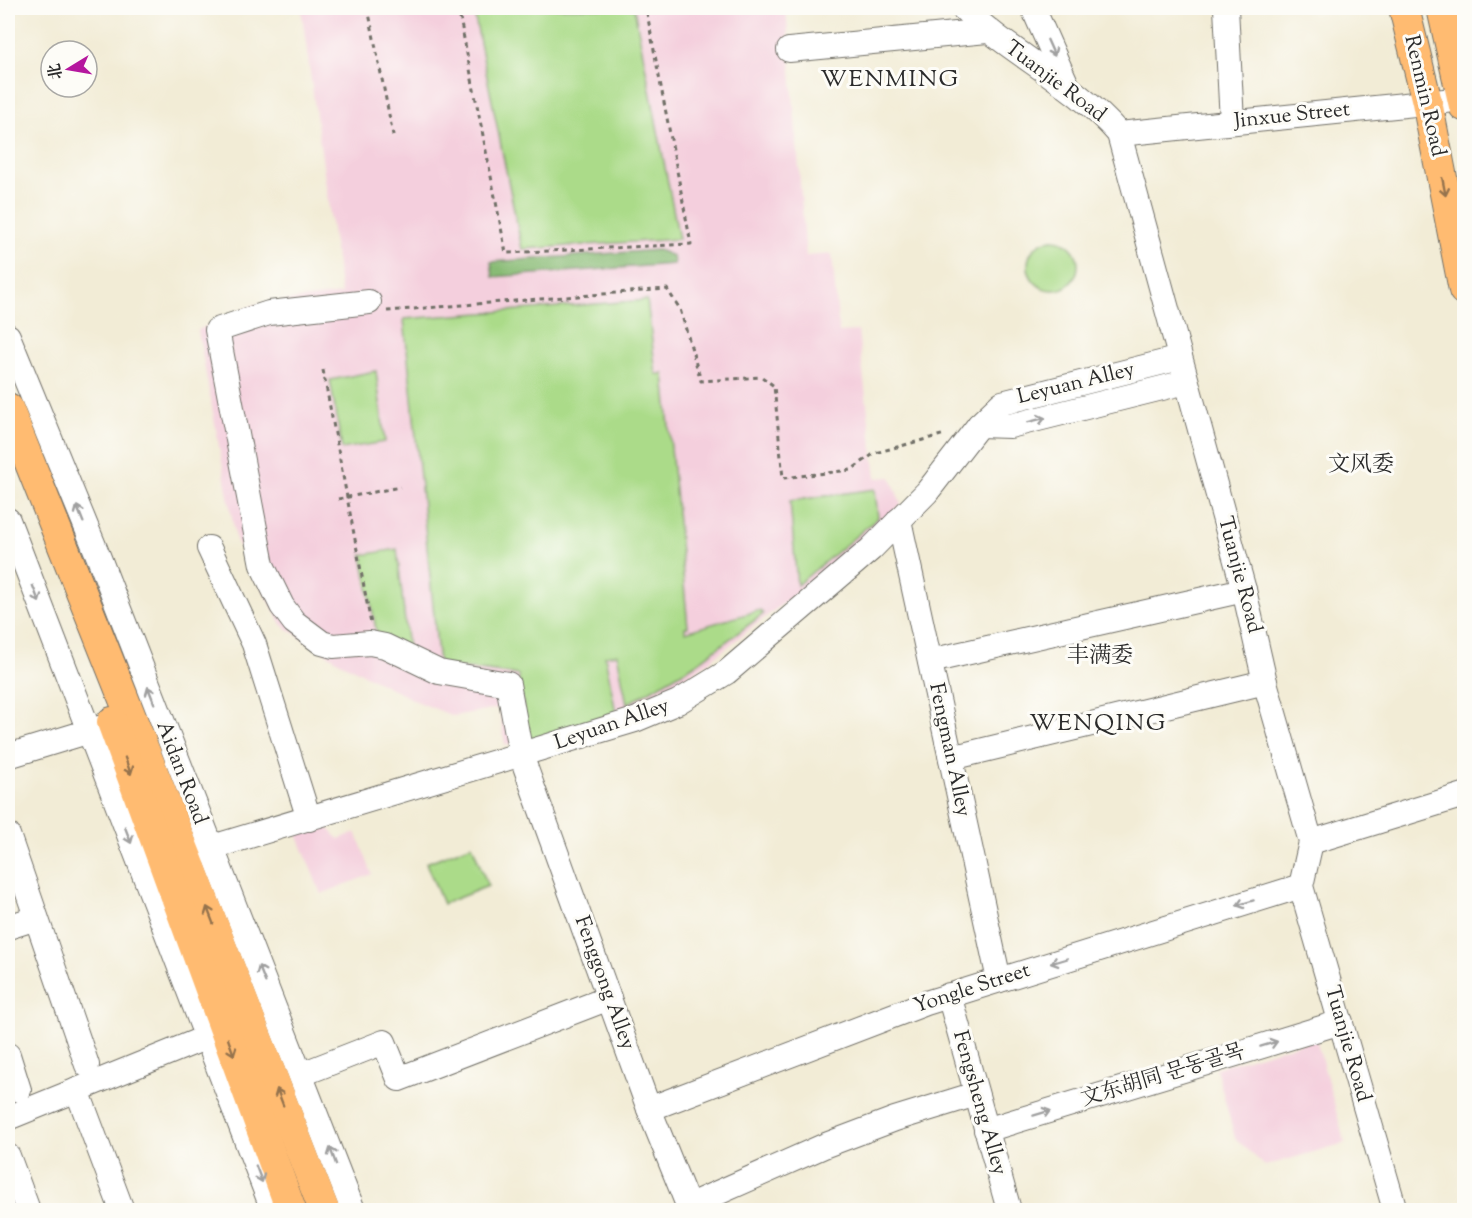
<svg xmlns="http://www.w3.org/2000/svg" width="1472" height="1218" viewBox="0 0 1472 1218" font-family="'Sorts Mill Goudy','Noto Serif SC','Noto Serif KR',serif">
<rect width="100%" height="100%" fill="#fdfcf7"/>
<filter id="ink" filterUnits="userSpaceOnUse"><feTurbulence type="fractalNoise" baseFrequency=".0167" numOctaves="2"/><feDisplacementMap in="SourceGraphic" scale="12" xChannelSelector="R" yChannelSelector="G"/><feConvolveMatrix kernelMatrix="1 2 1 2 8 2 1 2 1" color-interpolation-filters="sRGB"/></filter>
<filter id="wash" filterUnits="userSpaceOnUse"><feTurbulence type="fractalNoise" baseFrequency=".008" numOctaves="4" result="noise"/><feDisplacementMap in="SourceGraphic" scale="24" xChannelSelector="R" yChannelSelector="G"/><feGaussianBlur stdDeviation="1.35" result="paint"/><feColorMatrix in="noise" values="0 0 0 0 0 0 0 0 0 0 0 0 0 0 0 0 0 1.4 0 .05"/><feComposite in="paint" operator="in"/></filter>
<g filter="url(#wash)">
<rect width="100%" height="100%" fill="#f2ecd6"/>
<g fill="#f4cfdd">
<polygon points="301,8 786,8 806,256 832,254 839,332 858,331 876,478 891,477 901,504 836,562 699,669 618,713 541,738 505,745 499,708 453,716 416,701 340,662 283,626 236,540 198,330 253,305 341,294"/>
<polygon points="317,826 326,826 339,839 356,832 372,874 321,894 297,834"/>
<polygon points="1316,1039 1345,1143 1265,1166 1235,1138 1216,1068"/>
</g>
<g fill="#abdb89" stroke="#6b835a" stroke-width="1.5">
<polygon points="473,8 634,8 679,239 522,249"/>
<circle cx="1053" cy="265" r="25"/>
<polygon points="647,300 656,374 664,374 688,627 685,627 685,632 760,610 763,614 696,664 627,704 617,654 605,656 616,713 529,740 518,675 439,665 404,319"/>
<polygon points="376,371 385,442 342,449 330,380"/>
<polygon points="875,489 878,518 797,585 790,501"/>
<polygon points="397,549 408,649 377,635 362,555"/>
<polygon points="472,845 488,886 443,904 426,863"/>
</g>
<polygon fill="#88bb75" stroke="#5a7350" stroke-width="1.5" points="658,250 673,256 674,264 493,277 491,262"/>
</g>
<g filter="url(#ink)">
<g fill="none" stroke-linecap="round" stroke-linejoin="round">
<defs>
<g id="minor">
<path d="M963,8C1011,54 1075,83 1119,134L1244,590L1265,682L1311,842L1301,886L1395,1210"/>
<polyline points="1033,8 1068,87"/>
<polyline points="1226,8 1232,122"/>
<polyline points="789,50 987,31"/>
<polyline points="1119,134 1464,99"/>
<polyline points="369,302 269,313 217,330 262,565 282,606 294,622 322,643 333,646 370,643 385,646 439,672 508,684 521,755 649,1109 690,1210"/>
<polyline points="8,336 99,558 353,1210"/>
<polyline points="979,425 1010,426 1186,382"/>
<polyline points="8,520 273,1210"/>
<polyline points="899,520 999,980"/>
<polyline points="209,548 254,644 309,819"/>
<polyline points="930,661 1244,590"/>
<polyline points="8,756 103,727"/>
<polyline points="951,758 1265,682"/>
<polyline points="8,835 87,1065"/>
<polyline points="1311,842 1464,795"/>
<polyline points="186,855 635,720 678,702 727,672 871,549 927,492 979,425 1002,403 1180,358"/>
<polyline points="8,927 36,918"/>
<polyline points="949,995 1009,1210"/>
<polyline points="8,1055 19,1090"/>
<polyline points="302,1074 384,1042 399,1079 609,998"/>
<polyline points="77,1090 122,1210"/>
<polyline points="649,1109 926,1003 1301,886"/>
<polyline points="8,1118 205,1038"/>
<polyline points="986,1130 1341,1022"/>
<polyline points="8,1156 28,1210"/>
<polyline points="688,1206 826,1145 895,1119 976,1094"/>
</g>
<g id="major">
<polyline points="1404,8 1427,102 1464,290"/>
<polyline points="1442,8 1464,106"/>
<polyline points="8,408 186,855 324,1210"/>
<polyline points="112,722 291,1210"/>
</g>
</defs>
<use href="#minor" stroke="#716f67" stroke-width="26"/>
<use href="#major" stroke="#716f67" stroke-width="32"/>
<g stroke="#716f67" stroke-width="3" stroke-dasharray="4.5 4.5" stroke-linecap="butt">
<polyline points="368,8 394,140"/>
<polyline points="458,8 506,253 691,244 646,8"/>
<polyline points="387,311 667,289 680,309 701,381 762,377 774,386 783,478 851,470 875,453 945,434"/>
<polyline points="323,370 371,624"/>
<polyline points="338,499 400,487"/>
</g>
<use href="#minor" stroke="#fff" stroke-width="24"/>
<use href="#major" stroke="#ffbb71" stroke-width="30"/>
</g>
<defs><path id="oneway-shaft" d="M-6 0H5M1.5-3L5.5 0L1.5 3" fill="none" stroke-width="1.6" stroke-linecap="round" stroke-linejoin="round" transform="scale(1.5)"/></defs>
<g stroke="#a0a0a0">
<use href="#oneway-shaft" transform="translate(1051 48) rotate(66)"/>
<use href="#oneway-shaft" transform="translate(1037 420) rotate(-14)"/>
<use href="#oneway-shaft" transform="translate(80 514) rotate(-112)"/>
<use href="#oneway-shaft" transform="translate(36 594) rotate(69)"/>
<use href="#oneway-shaft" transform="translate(151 695) rotate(-111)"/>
<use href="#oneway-shaft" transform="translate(128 835) rotate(69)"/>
<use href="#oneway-shaft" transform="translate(1245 903) rotate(163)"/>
<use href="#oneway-shaft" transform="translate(1059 961) rotate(163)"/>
<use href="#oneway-shaft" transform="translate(262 974) rotate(-112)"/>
<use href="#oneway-shaft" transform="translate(1269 1044) rotate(-17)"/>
<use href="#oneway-shaft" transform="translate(1042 1113) rotate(-17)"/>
<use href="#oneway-shaft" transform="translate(333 1156) rotate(-110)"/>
<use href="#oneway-shaft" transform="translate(259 1174) rotate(69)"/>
</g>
<g stroke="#95734e">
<use href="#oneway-shaft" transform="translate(1444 187) rotate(79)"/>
<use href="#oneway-shaft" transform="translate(128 766) rotate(70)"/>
<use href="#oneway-shaft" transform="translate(210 915) rotate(-111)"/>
<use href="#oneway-shaft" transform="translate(231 1047) rotate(70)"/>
<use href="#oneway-shaft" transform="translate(280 1097) rotate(-111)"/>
</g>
</g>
<g text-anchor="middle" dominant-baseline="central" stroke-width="6" stroke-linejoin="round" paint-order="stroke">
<g font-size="21" fill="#2b2b2b" stroke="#fdfcf7">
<text transform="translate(1055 82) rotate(37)">Tuanjie Road</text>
<text transform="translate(1424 96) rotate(77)">Renmin Road</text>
<text transform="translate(1292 116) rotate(-6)">Jinxue Street</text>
<text transform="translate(1076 384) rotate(-14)">Leyuan Alley</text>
<text transform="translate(1239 575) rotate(75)">Tuanjie Road</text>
<text transform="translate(612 725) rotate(-19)">Leyuan Alley</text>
<text transform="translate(949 750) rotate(78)">Fengman Alley</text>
<text transform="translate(181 773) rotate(69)">Aidan Road</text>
<text transform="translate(604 983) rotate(70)">Fenggong Alley</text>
<text transform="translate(972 989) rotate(-18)">Yongle Street</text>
<text transform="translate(1347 1044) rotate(74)">Tuanjie Road</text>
<text transform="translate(1163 1076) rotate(-17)">文东胡同 문동골목</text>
<text transform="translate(979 1103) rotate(74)">Fengsheng Alley</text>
</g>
<g font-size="22" fill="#2b2b2b" stroke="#fdfcf7">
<text x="1361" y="466">文风委</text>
<text x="1100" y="657">丰满委</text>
</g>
<g font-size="24" letter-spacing="1.5" fill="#2b2b2b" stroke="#fdfcf7">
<text x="890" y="80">WENMING</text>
<text x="1098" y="724">WENQING</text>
</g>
</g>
<rect width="1472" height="1218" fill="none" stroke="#fdfcf7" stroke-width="30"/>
<g transform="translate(69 69) rotate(259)"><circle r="28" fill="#fdfcf7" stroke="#a9a8a5" stroke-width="1.5"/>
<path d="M0-4.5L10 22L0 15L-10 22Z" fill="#b5179e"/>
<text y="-9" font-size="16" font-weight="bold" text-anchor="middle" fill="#2b2b2b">北</text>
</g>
</svg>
